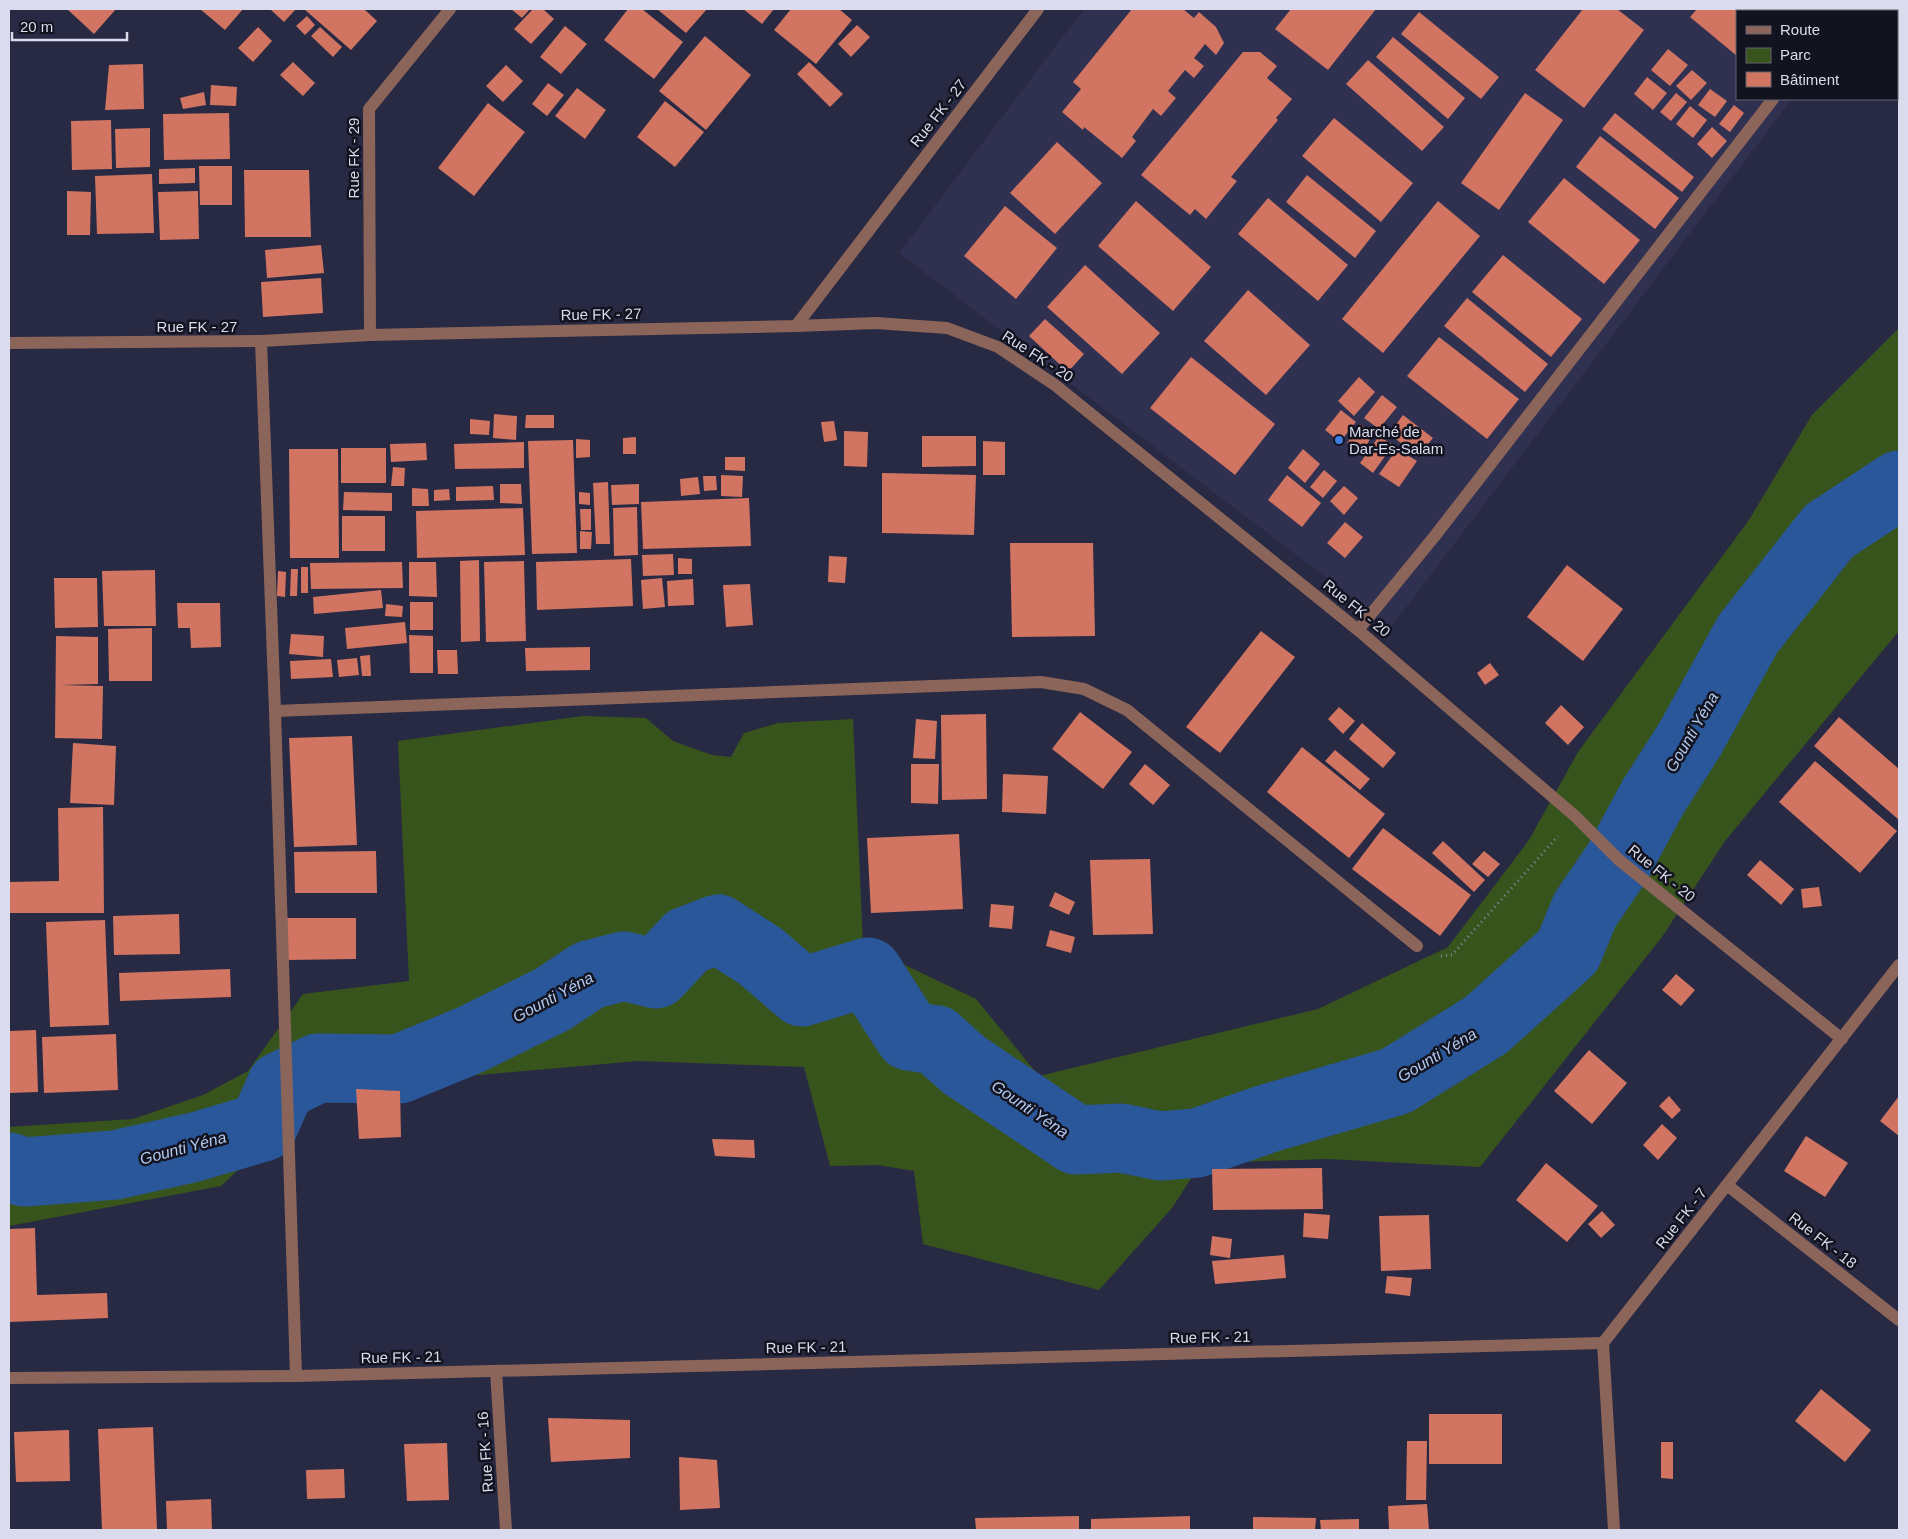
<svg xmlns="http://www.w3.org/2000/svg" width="1908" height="1539" viewBox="0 0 1908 1539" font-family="Arial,sans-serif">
<rect width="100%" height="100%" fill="#282943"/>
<polygon fill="#303051" points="1084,9 1860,9 1858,11 1737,11 1737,99 1792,99 1391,627 899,253"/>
<polygon fill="#38541d" points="1899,328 1899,631 1725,841 1662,937 1480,1167 1328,1159 1201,1163 1172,1208 1099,1290 923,1244 914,1171 878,1165 830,1166 804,1067 638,1061 412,1081 275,1080 276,1134 221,1186 9,1226 9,1127 133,1119 203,1095 248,1071 303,994 409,981 398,741 583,716 646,718 673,741 712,755 731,757 744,733 778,723 853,719 863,945 976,999 1039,1076 1318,1009 1448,947 1529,840 1578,752 1749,520 1812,415"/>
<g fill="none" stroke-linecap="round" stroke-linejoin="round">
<polyline stroke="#295799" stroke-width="69" points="9,1167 24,1172 115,1165 195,1147 263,1127 281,1086 318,1068 399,1069 472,1039 553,999 589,975 624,966 656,974 687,941 718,929 760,956 802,992 868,972 909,1036 936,1040 964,1065 1076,1140 1121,1138 1160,1146 1197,1143 1266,1119 1396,1081 1486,1025 1568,951 1585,910 1619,860 1653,797 1690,739 1748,634 1829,531 1899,485"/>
</g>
<g fill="#d17562">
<polygon points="67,9 116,9 94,34"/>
<polygon points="200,9 243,9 225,30"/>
<polygon points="272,9 296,9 284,22 271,10"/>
<polygon points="304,9 364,9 377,21 351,50"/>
<polygon points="511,9 530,9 522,18"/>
<polygon points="533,9 543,9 554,19 531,44 514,29"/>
<polygon points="628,9 642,9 683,42 654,79 604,40"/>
<polygon points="657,9 707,9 686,33"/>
<polygon points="743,9 774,9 762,24"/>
<polygon points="791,9 839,9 852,20 816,64 774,30"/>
<polygon points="1132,9 1183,9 1194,18 1199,12 1216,27 1224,43 1216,55 1205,44 1194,58 1204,66 1194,78 1185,70 1168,91 1176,98 1161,116 1153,109 1132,137 1136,141 1122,158 1084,127 1083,130 1062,112 1081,89 1073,82"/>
<polygon points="1291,9 1376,9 1328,70 1275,29"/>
<polygon points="1583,9 1617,9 1644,30 1584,108 1535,70"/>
<polygon points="1697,9 1748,9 1751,11 1737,11 1737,56 1690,17"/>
<polygon points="1762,9 1822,9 1825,11 1765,11"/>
<polygon points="1419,12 1499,77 1481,99 1401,34"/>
<polygon points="307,16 315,25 305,35 296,26"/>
<polygon points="857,25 870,37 851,57 838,44"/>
<polygon points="565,26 587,44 561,74 540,57"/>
<polygon points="258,27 272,41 253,62 238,48"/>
<polygon points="320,27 342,47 333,57 311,36"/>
<polygon points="705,36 751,75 706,130 659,91"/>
<polygon points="1393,37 1465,98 1448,119 1376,57"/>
<polygon points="1668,49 1688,65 1670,86 1651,70"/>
<polygon points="1243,52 1260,52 1277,66 1267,78 1292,99 1276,118 1278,120 1231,177 1237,181 1206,219 1195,209 1190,215 1141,175"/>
<polygon points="1368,60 1444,127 1422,151 1346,84"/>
<polygon points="293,62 315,83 303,96 280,75"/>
<polygon points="809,62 843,94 830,107 797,74"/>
<polygon points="143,64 144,109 105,110 109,65"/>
<polygon points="506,65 523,81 503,102 486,86"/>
<polygon points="1692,70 1707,83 1691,100 1676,86"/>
<polygon points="1647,77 1667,93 1653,110 1634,94"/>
<polygon points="548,83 564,95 547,116 532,104"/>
<polygon points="211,85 237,87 236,106 210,105"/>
<polygon points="577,88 606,110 585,139 555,116"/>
<polygon points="1710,89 1727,101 1715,117 1698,105"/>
<polygon points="204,92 206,105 183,109 180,98"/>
<polygon points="1525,93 1563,120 1499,210 1461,183"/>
<polygon points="1676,93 1687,102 1671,121 1660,112"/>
<polygon points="665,101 704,132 675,167 637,137"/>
<polygon points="488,103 525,132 474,196 438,168"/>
<polygon points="1734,105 1744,113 1730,132 1719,124"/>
<polygon points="1690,106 1707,120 1693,138 1676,124"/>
<polygon points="229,113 230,159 164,160 163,114"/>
<polygon points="1615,113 1694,177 1682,192 1602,129"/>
<polygon points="1334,118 1413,183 1381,222 1302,156"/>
<polygon points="111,120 112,169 72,170 71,121"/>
<polygon points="1712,127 1727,141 1712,158 1697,144"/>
<polygon points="150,128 150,167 116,168 115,129"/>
<polygon points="1600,136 1679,198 1655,229 1576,167"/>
<polygon points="1057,142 1102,183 1055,234 1010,193"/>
<polygon points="199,166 232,166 232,205 200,205"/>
<polygon points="195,168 195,183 159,184 159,169"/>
<polygon points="244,170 309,170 311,237 245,237"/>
<polygon points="152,174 154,233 97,234 95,176"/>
<polygon points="1307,175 1376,231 1355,258 1286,202"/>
<polygon points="1564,178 1640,240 1604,284 1528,222"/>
<polygon points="67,191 91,192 90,235 67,235"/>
<polygon points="198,191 199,239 160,240 158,192"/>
<polygon points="1268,198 1348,265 1318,301 1238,234"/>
<polygon points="1136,201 1211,267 1173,311 1098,246"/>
<polygon points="1438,201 1480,236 1383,353 1342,319"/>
<polygon points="1005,206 1057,248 1016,299 964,256"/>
<polygon points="321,245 324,273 267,278 265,250"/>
<polygon points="1503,255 1582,319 1551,357 1472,292"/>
<polygon points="1085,265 1160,333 1122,374 1047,307"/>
<polygon points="321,278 323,313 263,317 261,282"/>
<polygon points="1248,290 1310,345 1266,395 1204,341"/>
<polygon points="1467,298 1548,364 1525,392 1444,326"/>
<polygon points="1045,319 1084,354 1068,372 1029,336"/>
<polygon points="1439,337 1519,399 1487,439 1407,376"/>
<polygon points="1191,357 1275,424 1235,475 1150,408"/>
<polygon points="1359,377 1375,392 1354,416 1338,401"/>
<polygon points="1382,395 1397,407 1379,429 1364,418"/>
<polygon points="1341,410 1356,422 1340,442 1325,430"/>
<polygon points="494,414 517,416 516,440 493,438"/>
<polygon points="526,415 554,415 554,428 525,428"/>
<polygon points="1403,415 1433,438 1418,456 1389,434"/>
<polygon points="470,419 490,421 489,435 470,434"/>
<polygon points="834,421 837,440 824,442 821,422"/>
<polygon points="1360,424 1374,433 1362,452 1347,443"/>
<polygon points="844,431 868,432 867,467 844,466"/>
<polygon points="922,436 976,436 976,466 922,467"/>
<polygon points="1379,436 1393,445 1373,473 1360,463"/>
<polygon points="636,437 636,454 623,454 623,438"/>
<polygon points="576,439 590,440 590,457 576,458"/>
<polygon points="573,440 577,553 532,554 528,441"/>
<polygon points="983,441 1005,442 1005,475 983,475"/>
<polygon points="524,442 524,468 455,469 454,444"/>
<polygon points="426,443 427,460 391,462 390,444"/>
<rect x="341" y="448" width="45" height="35"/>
<polygon points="289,449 338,449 339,558 290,558"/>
<polygon points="1303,449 1320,464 1305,483 1288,468"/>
<polygon points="1397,449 1417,461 1399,487 1379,474"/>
<polygon points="725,457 745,457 745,471 725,470"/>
<polygon points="393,467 405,468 404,486 391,486"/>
<polygon points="1324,470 1337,481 1323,498 1310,487"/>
<polygon points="882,473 976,475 974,535 882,533"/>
<polygon points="721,475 743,476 742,497 721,496"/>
<polygon points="1287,475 1321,503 1302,527 1268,500"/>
<polygon points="703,476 716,476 717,490 704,491"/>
<polygon points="698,477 700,494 681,496 680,479"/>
<polygon points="608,482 610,544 596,544 593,483"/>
<polygon points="500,484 521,484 522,504 500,503"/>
<polygon points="639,484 639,504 612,505 611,485"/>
<polygon points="493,486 494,500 456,501 456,487"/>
<polygon points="1344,486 1358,498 1344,515 1330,501"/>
<polygon points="412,488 428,489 429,506 412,506"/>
<polygon points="449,489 450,500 434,501 434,490"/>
<polygon points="344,492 392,493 392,511 343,510"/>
<polygon points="579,492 590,493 590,505 579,504"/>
<polygon points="749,498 751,546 643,549 641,502"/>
<polygon points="637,507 638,555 614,556 613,508"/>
<polygon points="523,508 525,555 417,558 416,511"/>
<polygon points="580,509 591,509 591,530 581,530"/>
<rect x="342" y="516" width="43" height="35"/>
<polygon points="1345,522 1363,537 1345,558 1327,543"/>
<polygon points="580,531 592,532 591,549 580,549"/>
<polygon points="1010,543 1093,543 1095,636 1012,637"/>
<polygon points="673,554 674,575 643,576 642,555"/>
<polygon points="829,556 847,557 845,583 828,582"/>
<polygon points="678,558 692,559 692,574 678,574"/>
<polygon points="631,559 633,606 537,610 536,562"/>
<polygon points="479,560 480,641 461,642 460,561"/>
<polygon points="524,561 526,641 486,642 484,562"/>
<polygon points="402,562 403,588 311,589 310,563"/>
<polygon points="409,562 436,562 437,597 409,596"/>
<polygon points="1567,565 1623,609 1583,661 1527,617"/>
<rect x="301" y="567" width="7" height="26"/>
<polygon points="291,569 298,569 297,596 290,596"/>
<polygon points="155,570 156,626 104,626 102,571"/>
<polygon points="278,571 286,572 285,597 277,596"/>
<polygon points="54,578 97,578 98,627 55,628"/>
<polygon points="662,578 665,607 643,609 641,580"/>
<polygon points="693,579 694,605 668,606 667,581"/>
<polygon points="750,584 753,625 726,627 723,585"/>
<polygon points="381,590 383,608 314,614 313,597"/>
<rect x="410" y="602" width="23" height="28"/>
<polygon points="177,603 220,603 221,647 191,648 190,628 178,628"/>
<polygon points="386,604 403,606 402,617 385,616"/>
<polygon points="405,622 407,643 347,649 345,628"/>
<polygon points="152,628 152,681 109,681 108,629"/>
<polygon points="1261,631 1295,657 1220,753 1186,727"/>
<polygon points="291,634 324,636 323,657 289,654"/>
<polygon points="409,635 433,636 433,673 410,673"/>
<polygon points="56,636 98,637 98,684 60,685 103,686 102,739 55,738"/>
<polygon points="590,647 590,670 526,671 525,648"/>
<polygon points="437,650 457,650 458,674 438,674"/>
<polygon points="370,655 371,676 362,676 360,656"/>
<polygon points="357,658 359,675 339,677 337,660"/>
<polygon points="331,659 333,677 291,679 290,661"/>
<polygon points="1490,663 1499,675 1485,685 1477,673"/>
<polygon points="1561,705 1584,727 1568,745 1545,723"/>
<polygon points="1339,707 1355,721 1343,734 1328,719"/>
<polygon points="1080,712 1132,752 1103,789 1052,749"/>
<polygon points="986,714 987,799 942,800 941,715"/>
<polygon points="1839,717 1899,769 1899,820 1814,746"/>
<polygon points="916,719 937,721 935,759 913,758"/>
<polygon points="1362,723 1396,753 1383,768 1349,739"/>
<polygon points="352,736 357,845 294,847 289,738"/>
<polygon points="73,743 116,746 114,805 70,803"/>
<polygon points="1302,747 1385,814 1349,858 1267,792"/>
<polygon points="1335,750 1370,779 1360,790 1325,761"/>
<polygon points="1815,761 1897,831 1860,873 1779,802"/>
<polygon points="911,764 939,764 938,804 911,803"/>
<polygon points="1145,764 1170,785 1153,805 1129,784"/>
<polygon points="1003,774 1048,776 1046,814 1002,812"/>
<polygon points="103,807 104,913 9,913 9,882 59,881 58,808"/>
<polygon points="1383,828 1471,895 1440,936 1352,869"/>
<polygon points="959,834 963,909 871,913 867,838"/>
<polygon points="1443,841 1485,880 1474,892 1432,853"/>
<polygon points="376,851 377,893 295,893 294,852"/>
<polygon points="1484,851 1500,864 1488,877 1472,864"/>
<polygon points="1150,859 1153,934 1093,935 1090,860"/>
<polygon points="1760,860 1794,889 1781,905 1747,875"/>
<polygon points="1819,887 1822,906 1803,908 1801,889"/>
<polygon points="1055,892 1075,902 1069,915 1049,906"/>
<polygon points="991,904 1014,906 1012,929 989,927"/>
<polygon points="179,914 180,954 114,955 113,916"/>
<polygon points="287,918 356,918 356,959 288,960"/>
<polygon points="105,920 109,1025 50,1027 46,922"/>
<polygon points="1050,930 1075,937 1071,953 1046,946"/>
<polygon points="230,969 231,997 120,1001 119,973"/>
<polygon points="1676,974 1695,990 1681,1006 1662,990"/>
<polygon points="36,1030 38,1092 9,1093 9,1031"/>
<polygon points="116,1034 118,1090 44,1093 42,1037"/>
<polygon points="1589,1050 1627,1083 1592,1124 1554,1091"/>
<polygon points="356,1089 400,1091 401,1137 359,1139"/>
<polygon points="1669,1096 1681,1110 1672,1119 1659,1106"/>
<polygon points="1899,1096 1899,1136 1880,1121"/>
<polygon points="1662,1124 1677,1138 1658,1160 1643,1145"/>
<polygon points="1806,1136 1848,1163 1825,1197 1784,1171"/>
<polygon points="712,1139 754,1140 755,1158 715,1156"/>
<polygon points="1546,1163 1598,1206 1567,1242 1516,1200"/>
<polygon points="1322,1168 1323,1209 1213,1210 1212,1169"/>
<polygon points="1602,1211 1615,1225 1601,1238 1588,1224"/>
<polygon points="1304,1213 1330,1215 1328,1239 1303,1237"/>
<polygon points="1429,1215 1431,1269 1381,1271 1379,1216"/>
<polygon points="35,1228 37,1295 107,1293 108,1318 10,1322 9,1229"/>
<polygon points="1212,1236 1232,1239 1230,1258 1210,1255"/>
<polygon points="1284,1255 1286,1278 1215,1284 1212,1261"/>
<polygon points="1387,1276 1412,1278 1410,1296 1385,1293"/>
<polygon points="1821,1389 1871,1430 1845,1462 1795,1421"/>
<rect x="1429" y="1414" width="73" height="50"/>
<polygon points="548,1418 630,1420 630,1458 551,1462"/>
<polygon points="153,1427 157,1530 102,1530 98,1429"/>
<polygon points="69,1430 70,1481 16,1482 14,1432"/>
<polygon points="1407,1441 1427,1441 1426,1500 1406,1500"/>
<polygon points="1661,1442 1673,1442 1673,1479 1661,1478"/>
<polygon points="447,1443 449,1500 407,1501 404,1444"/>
<polygon points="679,1457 717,1460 720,1508 680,1510"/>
<polygon points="344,1469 345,1498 307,1499 306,1470"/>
<polygon points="211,1499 212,1530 167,1530 166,1501"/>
<polygon points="1427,1504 1429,1530 1389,1530 1388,1506"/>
<polygon points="1079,1516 1079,1530 976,1530 975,1518"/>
<polygon points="1190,1516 1190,1530 1091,1530 1091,1519"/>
<polygon points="1253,1517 1316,1518 1315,1530 1253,1530"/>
<polygon points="1359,1519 1359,1530 1321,1530 1320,1520"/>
</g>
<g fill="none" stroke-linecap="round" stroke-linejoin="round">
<polyline stroke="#87889d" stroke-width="3" stroke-dasharray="1 4" stroke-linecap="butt" points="1441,956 1452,955 1558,836"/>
<g stroke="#8c655a" stroke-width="12">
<polyline points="1846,11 1848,9"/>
<polyline points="796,326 876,323 947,328 998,347 1055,385 1358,630 1575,816 1619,860 1842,1039"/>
<polyline points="370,335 369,109 450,9"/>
<polyline points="261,341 275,711 296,1376"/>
<polyline points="9,343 261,341 370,335 796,326 1038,9"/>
<polyline points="1358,630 1434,537 1773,99"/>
<polyline points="275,711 1041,682 1084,689 1127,710 1417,946"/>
<polyline points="1727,1185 1899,1320"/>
<polyline points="496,1371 506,1530"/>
<polyline points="9,1378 296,1376 1603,1343"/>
<polyline points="1614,1530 1603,1343 1899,965"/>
</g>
</g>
<circle fill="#3f7fe0" stroke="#13131f" stroke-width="2" cx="1339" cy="440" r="5"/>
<g text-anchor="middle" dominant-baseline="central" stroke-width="5" stroke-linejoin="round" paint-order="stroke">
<g font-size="15" fill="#dadced" stroke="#13131f">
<text transform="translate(938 113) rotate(-52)">Rue FK - 27</text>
<text transform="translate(353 158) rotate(-90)">Rue FK - 29</text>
<text transform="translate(601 314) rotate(-1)">Rue FK - 27</text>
<text x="197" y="326">Rue FK - 27</text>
<text transform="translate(1038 356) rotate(33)">Rue FK - 20</text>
<text transform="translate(1357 608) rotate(39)">Rue FK - 20</text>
<text transform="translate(1662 873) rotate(39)">Rue FK - 20</text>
<text transform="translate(1681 1218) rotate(-52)">Rue FK - 7</text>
<text transform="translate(1823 1240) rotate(38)">Rue FK - 18</text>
<text transform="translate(1210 1337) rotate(-1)">Rue FK - 21</text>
<text transform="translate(806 1347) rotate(-1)">Rue FK - 21</text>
<text transform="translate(401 1357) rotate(-1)">Rue FK - 21</text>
<text transform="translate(485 1452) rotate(-94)">Rue FK - 16</text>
</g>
<g font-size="15" fill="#dadced" stroke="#13131f" text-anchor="start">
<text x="1349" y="431">Marché de<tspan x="1349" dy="17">Dar-Es-Salam</tspan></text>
</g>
<g font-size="16" font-style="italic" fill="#b0c9ef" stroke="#13131f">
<text transform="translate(1692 732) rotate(-60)">Gounti Yéna</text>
<text transform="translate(553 997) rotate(-28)">Gounti Yéna</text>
<text transform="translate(1437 1055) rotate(-31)">Gounti Yéna</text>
<text transform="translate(1030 1109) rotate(34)">Gounti Yéna</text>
<text transform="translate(183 1148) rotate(-15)">Gounti Yéna</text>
</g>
</g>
<rect width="1908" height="1539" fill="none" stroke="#dadced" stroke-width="20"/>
<rect x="1736" y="10" width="162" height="90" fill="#13131f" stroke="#636371"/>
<rect x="1746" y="26" width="25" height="8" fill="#8c655a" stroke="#636371"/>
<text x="1780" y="35" font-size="15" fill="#dadced">Route</text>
<rect x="1746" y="48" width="25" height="15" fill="#38541d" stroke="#636371"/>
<text x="1780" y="60" font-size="15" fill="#dadced">Parc</text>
<rect x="1746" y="72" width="25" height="15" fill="#d17562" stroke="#636371"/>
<text x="1780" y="85" font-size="15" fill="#dadced">Bâtiment</text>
<path d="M12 32v8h115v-8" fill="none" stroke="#dadced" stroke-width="2.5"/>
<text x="20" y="32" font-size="15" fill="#dadced" stroke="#13131f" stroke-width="4" paint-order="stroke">20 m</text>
</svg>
